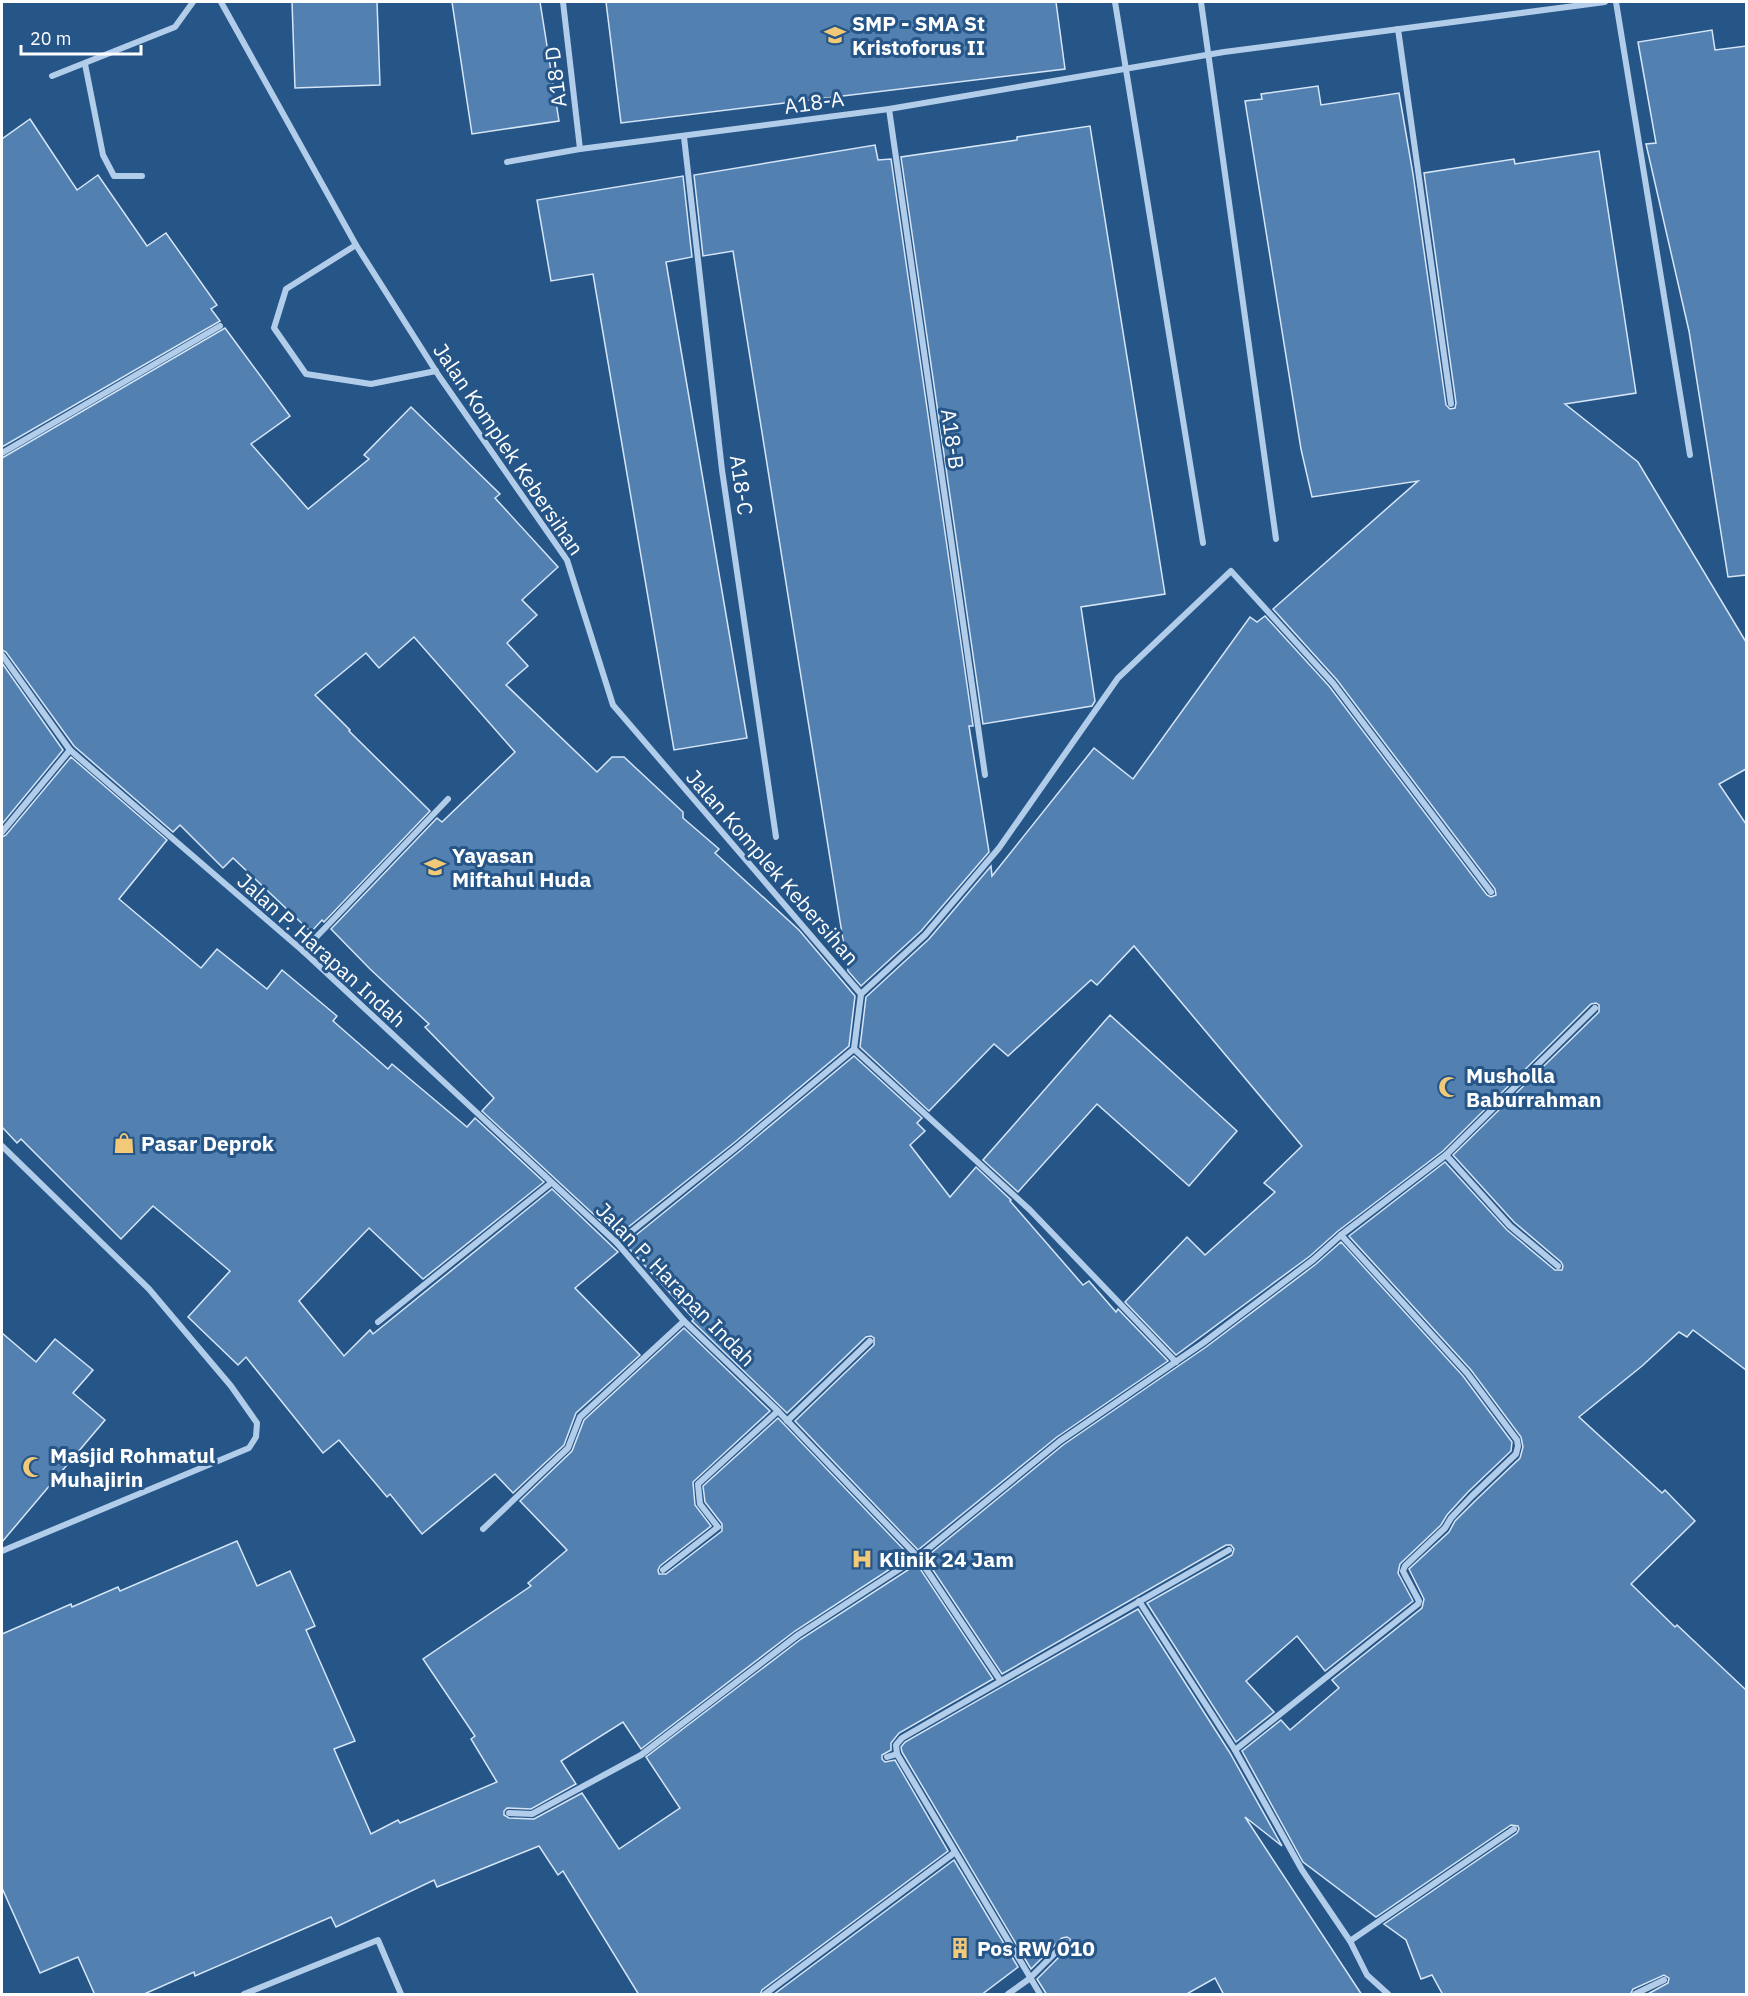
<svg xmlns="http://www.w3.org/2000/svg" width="1748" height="1996" viewBox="0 0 1748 1996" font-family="'IBM Plex Sans',sans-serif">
<rect width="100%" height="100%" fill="#265588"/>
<g fill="#5281b1" stroke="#d6e6f7" stroke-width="1.5">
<polygon points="292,2 377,2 380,85 295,88"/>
<polygon points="452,2 540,2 559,121 472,134"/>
<polygon points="606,2 1056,2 1065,69 621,123"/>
<polygon points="1712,30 1715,50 1746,46 1746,575 1728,577 1689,331 1646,144 1656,143 1638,42"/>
<polygon points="1318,86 1321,105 1399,93 1413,174 1446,405 1450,409 1455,408 1456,403 1424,173 1514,159 1515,164 1599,151 1636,393 1565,404 1638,462 1746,642 1746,769 1719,784 1746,824 1746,1370 1693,1330 1687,1337 1679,1332 1642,1366 1579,1417 1662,1493 1665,1490 1695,1521 1631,1584 1675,1627 1677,1625 1746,1690 1746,1995 1646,1995 1668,1983 1669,1978 1664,1975 1633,1989 1630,1995 1443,1995 1432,1975 1421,1979 1406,1940 1384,1924 1517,1833 1519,1829 1518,1826 1511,1825 1376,1917 1303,1862 1242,1751 1281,1720 1290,1730 1339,1688 1332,1680 1422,1608 1424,1599 1409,1569 1449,1532 1455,1521 1476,1500 1520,1458 1523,1447 1521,1437 1471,1370 1349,1236 1445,1162 1507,1230 1555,1270 1562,1270 1563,1266 1561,1262 1514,1222 1453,1155 1599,1012 1599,1005 1596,1003 1591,1004 1443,1151 1338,1231 1310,1256 1176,1355 1125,1302 1187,1237 1205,1255 1275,1192 1264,1183 1302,1146 1134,946 1097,985 1091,980 1008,1056 994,1044 929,1111 860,1047 866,997 929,939 991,866 992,876 1094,748 1133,779 1250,617 1257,622 1265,616 1329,686 1487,895 1491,897 1496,895 1495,889 1337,680 1273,609 1418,481 1312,497 1301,449 1245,101 1262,99 1261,94"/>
<polygon points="30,119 77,190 98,175 147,246 166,233 217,305 211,309 220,321 2,447 2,139"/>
<polygon points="1090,126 1165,594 1081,607 1095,701 1092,706 983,724 901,157 1017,140 1017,137"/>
<polygon points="875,145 878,160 891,159 973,726 969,726 989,852 921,931 861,986 848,971 733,251 703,256 694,175"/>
<polygon points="683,176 692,257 666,262 747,738 674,750 593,274 551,281 537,200"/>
<polygon points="225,328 290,416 251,444 308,509 369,459 364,455 411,407 500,494 495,498 558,567 522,600 537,615 507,643 528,666 506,685 597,772 612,757 624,757 683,812 683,818 719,849 715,853 799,930 855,996 849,1046 735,1142 617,1236 482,1111 494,1098 425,1027 429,1024 370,969 331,929 437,818 442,822 515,752 414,637 379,668 366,653 315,695 350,730 349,731 430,811 324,922 322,920 311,932 233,858 223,868 180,825 173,832 74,746 6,652 2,650 2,458"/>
<polygon points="2,663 63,750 2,824"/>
<polygon points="71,757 167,840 119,899 201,968 217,949 267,989 282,970 337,1016 333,1021 388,1069 392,1064 467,1127 475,1118 544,1182 423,1279 369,1228 299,1301 344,1356 370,1330 373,1334 552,1189 618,1252 575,1288 640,1355 576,1413 564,1445 513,1493 495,1474 422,1534 390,1494 387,1497 339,1440 323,1453 246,1357 238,1365 188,1317 230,1271 153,1206 121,1239 21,1139 17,1143 2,1127 2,837 6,835"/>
<polygon points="1110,1015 1237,1131 1189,1186 1097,1104 1018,1192 983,1160"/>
<polygon points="854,1056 922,1118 917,1123 925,1131 910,1145 950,1197 976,1167 1011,1200 1010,1201 1083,1285 1089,1281 1116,1312 1118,1309 1168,1361 1057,1437 918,1550 795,1421 874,1345 874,1338 871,1336 866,1337 787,1413 692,1321 694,1319 625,1244 741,1150"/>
<polygon points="1341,1242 1463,1376 1512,1442 1511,1451 1468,1492 1447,1515 1441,1525 1400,1564 1398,1573 1413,1601 1325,1671 1297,1636 1246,1681 1274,1712 1236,1742 1147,1603 1232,1555 1234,1549 1231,1545 1226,1545 1002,1674 925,1558 1063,1445 1206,1347 1316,1264"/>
<polygon points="684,1328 770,1411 693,1482 695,1505 711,1526 660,1566 658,1570 659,1574 666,1574 722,1531 722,1524 705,1502 703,1486 778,1418 910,1556 795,1631 641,1749 623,1722 561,1761 576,1784 531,1809 507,1808 504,1811 504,1815 509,1818 534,1819 582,1793 619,1849 680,1808 646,1757 801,1639 917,1564 993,1679 899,1733 891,1743 891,1750 882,1755 882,1759 885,1762 895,1760 948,1851 762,1990 760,1995 639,1995 563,1871 558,1875 539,1846 437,1887 434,1880 336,1927 331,1917 195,1976 194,1972 142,1995 95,1995 78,1957 40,1973 2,1888 2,1634 71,1604 72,1607 118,1587 120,1591 237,1541 257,1586 290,1571 315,1626 306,1630 355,1741 334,1749 371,1834 398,1820 400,1823 497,1782 471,1739 475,1736 423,1659 531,1586 528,1583 567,1550 520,1501 572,1451 584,1420"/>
<polygon points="2,1333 36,1362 55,1339 93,1370 73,1393 105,1420 2,1542"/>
<polygon points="1138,1609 1230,1753 1282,1846 1245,1817 1362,1995 1224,1995 1215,1978 1185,1995 1047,1995 1037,1979 1070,1946 1070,1939 1067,1937 1062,1938 1031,1969 902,1752 901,1747 905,1742"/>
<polygon points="954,1860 1018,1967 981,1995 773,1995"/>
</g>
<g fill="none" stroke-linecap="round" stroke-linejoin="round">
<g stroke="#b2cde9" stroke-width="6">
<polyline points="221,2 356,245 439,376 567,560 613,705 861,994 854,1049"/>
<polyline points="563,2 580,149"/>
<polyline points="1115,2 1203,543"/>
<polyline points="1201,2 1276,539"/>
<polyline points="1616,2 1690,455"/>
<polyline points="1398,29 1451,404"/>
<polyline points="85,64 103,155 114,176 142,176"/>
<polyline points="52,76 175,27 193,2"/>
<polyline points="889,109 985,775"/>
<polyline points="684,137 722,470 776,837"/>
<polyline points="507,162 580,149 889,109 1224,52 1605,2"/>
<polyline points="356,245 286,289 274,328 306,374 371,384 436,371"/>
<polyline points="2,453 220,326"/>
<polyline points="2,655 70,750 303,951 617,1243 684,1321 778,1411 918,1557 1000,1680"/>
<polyline points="2,832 70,750"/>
<polyline points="303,951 448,799"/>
<polyline points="861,994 925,935 999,848 1118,678 1231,571 1333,683 1491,892"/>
<polyline points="854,1049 1030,1210 1176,1362"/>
<polyline points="2,1146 149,1289 231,1386 257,1423 256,1437 249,1448 2,1551"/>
<polyline points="1446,1155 1510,1226 1558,1266"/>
<polyline points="617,1243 738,1146 854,1049"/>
<polyline points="378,1322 551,1183"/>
<polyline points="787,1421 870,1341"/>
<polyline points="483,1529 568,1448 580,1417 684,1321"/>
<polyline points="663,1570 718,1527 700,1504 698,1484 778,1411"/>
<polyline points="1139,1601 1235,1750 1302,1870 1350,1941 1367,1975 1388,1994"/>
<polyline points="1235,1750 1418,1604 1419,1601 1405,1575 1403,1571 1405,1566 1445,1528 1451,1518 1472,1496 1516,1454 1518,1446 1517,1440 1467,1373 1341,1235"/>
<polyline points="887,1757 897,1754"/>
<polyline points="509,1813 532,1814 641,1755 798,1635 918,1557 1060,1441 1203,1343 1313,1260 1341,1235 1446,1155 1595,1008"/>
<polyline points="1350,1941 1514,1829"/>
<polyline points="244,1994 378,1940 401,1994"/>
<polyline points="765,1994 954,1853"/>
<polyline points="1008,1994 1029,1979 1066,1942"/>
<polyline points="1040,1994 897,1754 896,1745 902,1738 1229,1550"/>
<polyline points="1635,1994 1664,1980"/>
</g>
</g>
<defs>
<symbol id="school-bare" viewBox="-9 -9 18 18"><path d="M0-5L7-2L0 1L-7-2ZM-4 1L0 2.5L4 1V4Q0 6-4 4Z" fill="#f2c977" stroke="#265588" stroke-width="2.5" paint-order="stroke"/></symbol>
<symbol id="mosque-bare" viewBox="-9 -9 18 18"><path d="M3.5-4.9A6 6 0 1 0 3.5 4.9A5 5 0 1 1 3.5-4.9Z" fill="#f2c977" stroke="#265588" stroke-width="2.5" paint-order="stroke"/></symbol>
<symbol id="shop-bare" viewBox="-9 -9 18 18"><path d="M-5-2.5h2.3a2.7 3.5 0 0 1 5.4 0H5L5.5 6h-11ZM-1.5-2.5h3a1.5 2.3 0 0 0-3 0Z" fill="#f2c977" stroke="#265588" stroke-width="2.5" paint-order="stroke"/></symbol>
<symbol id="hospital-bare" viewBox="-9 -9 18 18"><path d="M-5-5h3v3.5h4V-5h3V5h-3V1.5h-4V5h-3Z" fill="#f2c977" stroke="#265588" stroke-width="2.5" paint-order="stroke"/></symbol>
<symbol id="building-bare" viewBox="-9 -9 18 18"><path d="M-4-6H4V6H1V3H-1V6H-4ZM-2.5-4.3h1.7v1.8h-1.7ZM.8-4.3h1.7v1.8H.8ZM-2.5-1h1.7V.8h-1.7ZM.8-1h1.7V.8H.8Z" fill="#f2c977" stroke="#265588" stroke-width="2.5" paint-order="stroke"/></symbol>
</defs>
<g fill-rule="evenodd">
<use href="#school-bare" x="820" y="20" width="30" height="30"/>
<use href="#school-bare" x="420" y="852" width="30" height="30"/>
<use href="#mosque-bare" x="1434" y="1072" width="30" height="30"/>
<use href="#shop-bare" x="109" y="1128" width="30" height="30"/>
<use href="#mosque-bare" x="18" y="1452" width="30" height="30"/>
<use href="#hospital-bare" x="847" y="1544" width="30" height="30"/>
<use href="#building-bare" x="945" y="1933" width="30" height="30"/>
</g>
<g text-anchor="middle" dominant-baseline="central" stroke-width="6" stroke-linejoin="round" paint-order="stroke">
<g font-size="21" font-weight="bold" fill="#fff" stroke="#265588" text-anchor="start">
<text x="852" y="23">SMP - SMA St<tspan x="852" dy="24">Kristoforus II</tspan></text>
<text x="452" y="855">Yayasan<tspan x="452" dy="24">Miftahul Huda</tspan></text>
<text x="1466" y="1075">Musholla<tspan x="1466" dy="24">Baburrahman</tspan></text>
<text x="141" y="1143">Pasar Deprok</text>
<text x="50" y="1455">Masjid Rohmatul<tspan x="50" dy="24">Muhajirin</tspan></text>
<text x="879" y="1559">Klinik 24 Jam</text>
<text x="977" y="1948">Pos RW 010</text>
</g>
<g font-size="21" fill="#fff" stroke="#265588">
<text transform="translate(555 77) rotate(-97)">A18-D</text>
<text transform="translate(814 102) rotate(-8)">A18-A</text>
<text transform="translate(953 439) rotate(82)">A18-B</text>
<text transform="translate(509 449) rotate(56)">Jalan Komplek Kebersihan</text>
<text transform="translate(742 485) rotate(82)">A18-C</text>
<text transform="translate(773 867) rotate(49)">Jalan Komplek Kebersihan</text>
<text transform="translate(322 950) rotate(42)">Jalan P. Harapan Indah</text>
<text transform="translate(676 1284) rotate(46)">Jalan P. Harapan Indah</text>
</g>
</g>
<rect width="1748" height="1996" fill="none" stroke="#ffffff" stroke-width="6"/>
<path d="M21 45v9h120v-9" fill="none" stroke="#ffffff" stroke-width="3"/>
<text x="30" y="45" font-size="18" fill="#ffffff" stroke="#265588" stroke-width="4.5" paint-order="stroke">20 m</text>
</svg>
